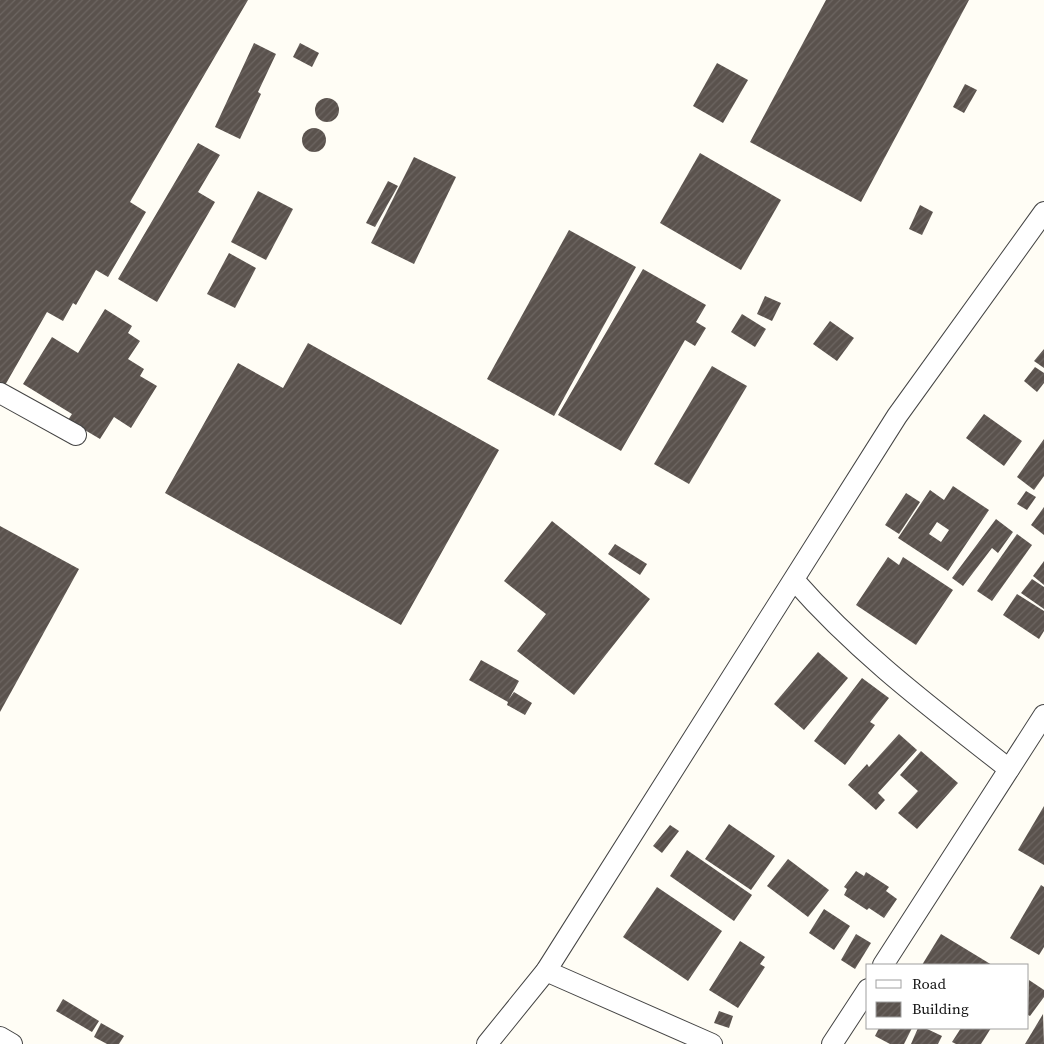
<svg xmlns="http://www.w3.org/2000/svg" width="1044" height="1044" viewBox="0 0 1044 1044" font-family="'Source Serif 4',serif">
<defs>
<pattern id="building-hatch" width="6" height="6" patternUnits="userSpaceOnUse" patternTransform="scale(1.25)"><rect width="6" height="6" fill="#5a524d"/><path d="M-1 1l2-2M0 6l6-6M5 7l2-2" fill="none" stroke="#6d6662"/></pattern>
</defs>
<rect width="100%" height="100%" fill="#fffdf5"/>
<g fill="url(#building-hatch)" fill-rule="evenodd">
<polygon points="0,0 248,0 130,202 146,212 108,277 96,270 76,305 73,303 63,321 47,312 4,387 0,385"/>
<polygon points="826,0 969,0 861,202 750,142"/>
<polygon points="254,43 276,54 258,92 261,94 240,139 215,127"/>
<polygon points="300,43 319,53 312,67 293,57"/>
<polygon points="717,63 748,80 723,123 693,106"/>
<polygon points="965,84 977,90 964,113 953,107"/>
<circle cx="327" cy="110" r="12"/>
<circle cx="314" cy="140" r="12"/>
<polygon points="198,143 220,155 198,192 215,202 157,302 118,279"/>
<polygon points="700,153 781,200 741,270 660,223"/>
<polygon points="414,157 456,177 414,264 371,243"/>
<polygon points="388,181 398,186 375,227 366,223"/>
<polygon points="258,191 293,209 266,260 231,242"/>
<polygon points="920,205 933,212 922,235 909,229"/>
<polygon points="569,230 636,267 554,416 487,379"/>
<polygon points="229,253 256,268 235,308 207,294"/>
<polygon points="643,269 706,305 696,322 706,328 695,346 685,340 621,451 558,415"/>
<polygon points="765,296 781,303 772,321 757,314"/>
<polygon points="105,309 132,326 128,333 140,341 128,359 144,369 140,376 157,386 131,428 114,417 100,439 68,420 72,414 23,384 52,337 78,353"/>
<polygon points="742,314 766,329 755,347 731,332"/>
<polygon points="830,321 854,338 837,361 813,344"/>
<polygon points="308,343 499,450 401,625 165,493 238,363 283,388"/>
<polygon points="1044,349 1044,368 1034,361"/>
<polygon points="712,366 747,386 689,484 654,464"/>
<polygon points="1035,367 1044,373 1044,383 1037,392 1024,381"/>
<polygon points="984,414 1022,441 1004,466 966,438"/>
<polygon points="1044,439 1044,476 1034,490 1017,477"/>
<path d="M953,486L989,510L948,571L898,538L930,490L944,500ZM937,522L949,530L941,542L929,534Z"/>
<polygon points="1026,491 1036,497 1027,510 1017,504"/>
<polygon points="906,493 920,502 899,534 885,525"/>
<polygon points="1044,507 1044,535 1031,525"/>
<polygon points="996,519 1013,532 998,553 992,548 963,586 952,578"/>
<polygon points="552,521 650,599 574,695 517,651 546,614 504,581"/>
<polygon points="0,526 79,569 0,712"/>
<polygon points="1017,534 1032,545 992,601 977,591"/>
<polygon points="615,544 647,564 640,575 608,554"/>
<polygon points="888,557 899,565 903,557 953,590 916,645 856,605"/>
<polygon points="1044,561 1044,585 1033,576"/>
<polygon points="1032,579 1044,587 1044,609 1021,593"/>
<polygon points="1017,594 1044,611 1044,631 1039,639 1003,615"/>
<polygon points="818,652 848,678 804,730 774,704"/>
<polygon points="481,660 519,681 509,699 514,692 532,703 525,715 507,705 508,702 469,680"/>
<polygon points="862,678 889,698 870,722 875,725 845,765 814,741"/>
<polygon points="899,734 917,750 878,793 885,800 876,810 848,785 867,764 869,767"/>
<polygon points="921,751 958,783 917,829 898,813 918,791 900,775"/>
<polygon points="1044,806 1044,865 1018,850"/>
<polygon points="729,824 775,856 751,890 705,859"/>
<polygon points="670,825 679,831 662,853 653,846"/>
<polygon points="687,850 752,895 734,921 670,876"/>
<polygon points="788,859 829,890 808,917 767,886"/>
<polygon points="856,871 864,876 866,872 889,887 886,891 897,899 884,918 869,908 867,910 844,895 847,889 844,887"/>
<polygon points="1041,885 1044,887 1044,947 1039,955 1010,938"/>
<polygon points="657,887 722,931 688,981 623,937"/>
<polygon points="824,909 850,926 834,950 809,933"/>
<polygon points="856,934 871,943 855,969 841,960"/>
<polygon points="941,934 992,965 922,965"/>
<polygon points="740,941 765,957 760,964 765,967 738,1008 709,990"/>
<polygon points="1029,980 1044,990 1044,997 1030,1016 1028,1015"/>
<polygon points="63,999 99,1021 92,1032 56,1011"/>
<polygon points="719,1011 733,1016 729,1028 714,1023"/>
<polygon points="1043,1014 1044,1044 1025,1044"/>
<polygon points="101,1023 124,1036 119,1044 107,1044 94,1037"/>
<polygon points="879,1028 912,1028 904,1044 890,1044 875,1036"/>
<polygon points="918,1028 925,1028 942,1036 938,1044 911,1044"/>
<polygon points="961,1028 991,1028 981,1044 956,1044 952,1042"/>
</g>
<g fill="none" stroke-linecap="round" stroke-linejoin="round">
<defs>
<g id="minor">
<polyline points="0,393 76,435"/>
<path d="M795,581C859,654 933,709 1009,769"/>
<polyline points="883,965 1044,715"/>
<polyline points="546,971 712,1044"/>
<polyline points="0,1037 12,1044"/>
<polyline points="487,1044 546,971 897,416 1044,212"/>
<polyline points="832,1044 868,989"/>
</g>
</defs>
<use href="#minor" stroke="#444" stroke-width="22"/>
<use href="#minor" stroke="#fff" stroke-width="20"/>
</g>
<rect x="866" y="964" width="162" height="65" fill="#ffffff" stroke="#a0a0a0"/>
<rect x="876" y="980" width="25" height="8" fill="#ffffff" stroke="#a0a0a0"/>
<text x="912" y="989" font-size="15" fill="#111111">Road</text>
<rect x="876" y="1002" width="25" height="15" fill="url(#building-hatch)" stroke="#a0a0a0"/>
<text x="912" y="1014" font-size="15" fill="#111111">Building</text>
</svg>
